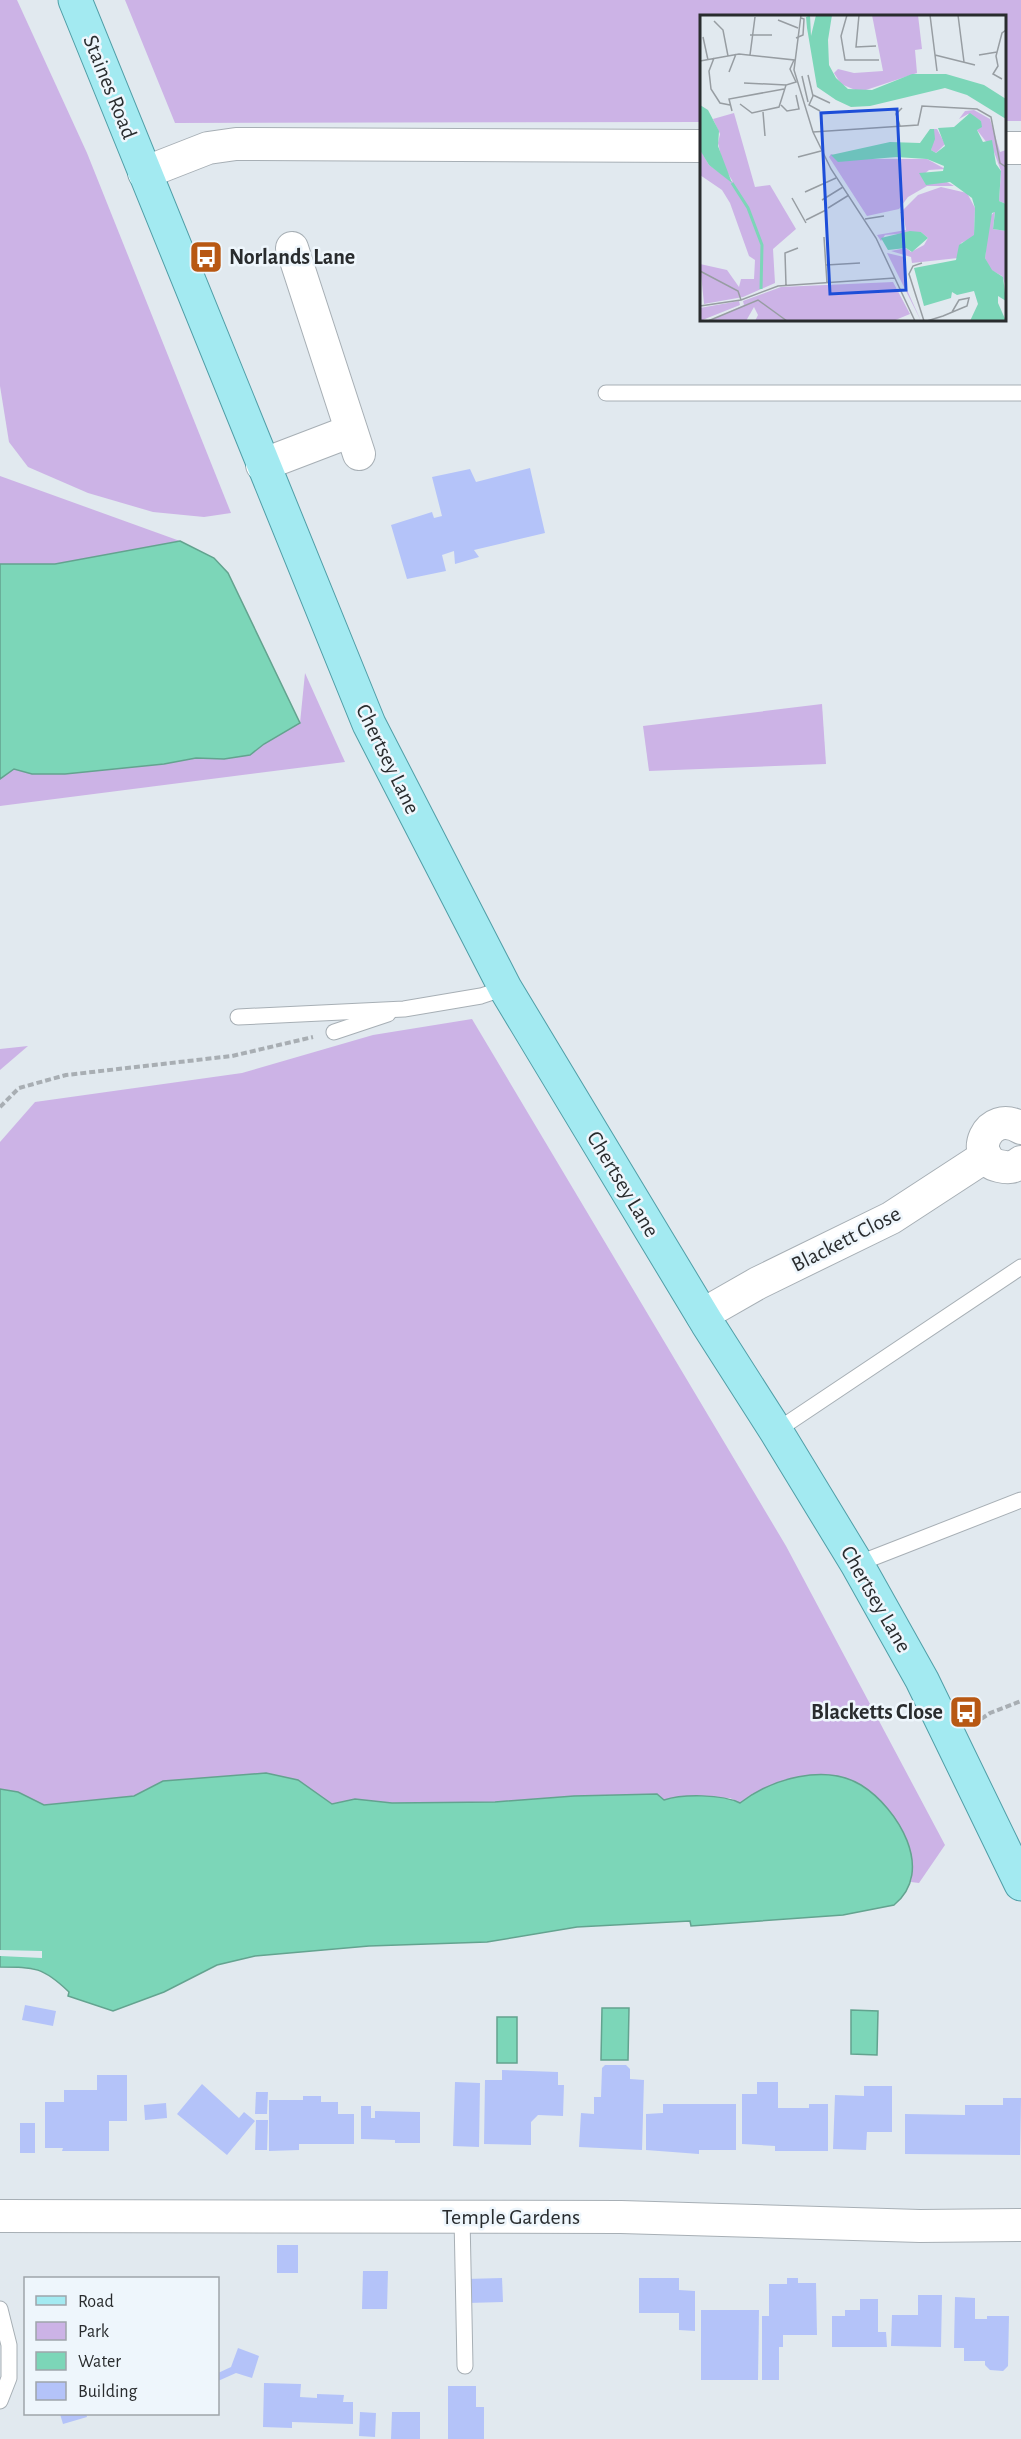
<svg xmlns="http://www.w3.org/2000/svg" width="1021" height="2439" viewBox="0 0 1021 2439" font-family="'Alegreya Sans',sans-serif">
<rect width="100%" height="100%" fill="#e1e9ef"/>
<g fill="#ccb3e6">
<polygon points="0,0 17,0 87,153 231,513 204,517 153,512 88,493 28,467 9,442 0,386"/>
<polygon points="125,0 1021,0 1021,121 1005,121 1004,16 702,16 701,122 175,123"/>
<polygon points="0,476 180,541 55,564 0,564"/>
<polygon points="305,673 345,762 0,806 0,779 14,769 32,774 164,764 196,758 224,759 250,755 264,744 300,723"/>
<polygon points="822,704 826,764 649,771 643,726"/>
<path d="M472,1019L786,1546L945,1845L919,1883L911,1882C917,1842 890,1809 861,1785L753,1793L740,1803L730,1798L664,1800L657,1794L574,1796L495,1802L392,1803L355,1799L332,1804L298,1780L163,1781L134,1796L44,1805L18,1792L0,1789V1142L35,1102L242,1073L373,1035Z"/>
<polygon points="28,1046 0,1070 0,1049"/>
</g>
<g fill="#7cd6b8" stroke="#63a38f" stroke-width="1.5">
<polygon points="180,541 214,558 228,573 300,723 264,744 250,755 224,759 196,758 164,764 65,774 32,774 14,769 0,779 0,564 55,564"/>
<path d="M266,1773L298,1780L332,1804L355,1799L392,1803L495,1802L574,1796L657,1794L664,1800C682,1794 722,1794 740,1803C771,1779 825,1763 861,1785C898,1808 936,1871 894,1905L843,1915L691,1926L690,1921L577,1927L487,1942L369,1946L255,1956L217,1965L164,1992L113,2011L68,1996L69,1992C43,1967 35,1967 0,1967V1789L18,1792L44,1805L134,1796L163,1781Z"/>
<polygon points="602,2008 629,2008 628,2060 601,2060"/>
<polygon points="851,2010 878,2011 877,2055 851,2054"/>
<rect x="497" y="2017" width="20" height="46"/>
</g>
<polygon fill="#e1e9ef" points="0,1950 42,1951 42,1958 0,1956"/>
<g fill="#b4c3f9">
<polygon points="530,468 545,533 474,550 479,557 455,564 454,551 442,555 446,571 407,579 391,525 432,512 434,518 442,516 432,477 470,469 476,482"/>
<polygon points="25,2005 56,2011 53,2026 22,2020"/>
<polygon points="605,2065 626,2065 630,2069 630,2079 644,2080 642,2150 579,2147 581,2113 594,2114 594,2097 601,2097 602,2068"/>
<polygon points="502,2070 558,2072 558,2085 564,2085 563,2116 538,2115 531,2122 531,2145 484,2144 485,2080 502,2080"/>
<polygon points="97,2075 127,2075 127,2121 109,2121 109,2151 62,2151 63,2148 45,2148 45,2102 64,2102 64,2090 97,2090"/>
<polygon points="455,2082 480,2083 479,2147 453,2146"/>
<polygon points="757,2082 778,2082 778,2108 809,2108 809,2104 828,2104 828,2151 775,2151 775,2146 742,2144 742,2094 757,2094"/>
<polygon points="202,2084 239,2118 244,2112 255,2121 227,2155 177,2114"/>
<polygon points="864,2086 892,2086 892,2132 867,2132 866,2150 833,2149 835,2095 864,2096"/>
<polygon points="256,2092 268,2092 267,2114 255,2114"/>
<polygon points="303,2096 321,2096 321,2102 338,2102 338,2114 354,2114 354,2144 299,2144 299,2150 269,2151 269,2100 303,2100"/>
<polygon points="1003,2098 1021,2098 1020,2155 905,2154 905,2114 965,2115 965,2105 1003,2105"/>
<polygon points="166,2103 167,2118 145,2120 144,2105"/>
<polygon points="663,2104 736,2104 736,2150 699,2150 699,2154 646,2150 646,2114 663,2113"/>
<polygon points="361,2106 371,2106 371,2118 375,2118 375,2111 420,2112 420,2143 395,2143 395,2140 361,2139"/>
<polygon points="256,2120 268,2120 267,2150 255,2150"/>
<rect x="20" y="2123" width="15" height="30"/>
<rect x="277" y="2245" width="21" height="28"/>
<polygon points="363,2271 388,2271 387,2309 362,2309"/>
<polygon points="502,2278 503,2302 467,2303 466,2279"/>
<polygon points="639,2278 679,2278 679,2290 695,2291 695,2331 679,2330 679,2313 639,2313"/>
<polygon points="787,2278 798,2278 798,2283 816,2283 817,2335 783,2335 783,2347 779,2347 779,2380 762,2380 762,2316 769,2316 769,2284 787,2284"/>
<polygon points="918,2295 942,2295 941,2347 891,2346 892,2315 918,2315"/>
<polygon points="955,2297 975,2298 975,2319 987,2319 987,2316 1009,2316 1008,2366 1003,2371 990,2370 985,2365 985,2361 964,2361 964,2348 954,2348"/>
<polygon points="860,2299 878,2299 878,2332 886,2332 887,2347 832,2347 832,2316 845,2316 845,2310 860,2310"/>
<polygon points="701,2310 759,2310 758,2380 701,2380"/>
<polygon points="238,2348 259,2356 252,2378 236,2373 218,2381 218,2373 231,2367"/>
<polygon points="264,2383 301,2384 300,2397 317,2398 317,2394 344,2395 343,2402 353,2402 353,2424 292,2422 292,2428 263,2427"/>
<polygon points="448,2386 476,2386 476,2407 484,2407 484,2439 448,2439"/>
<polygon points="360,2412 376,2413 375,2437 359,2436"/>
<polygon points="392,2412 420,2412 420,2439 391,2439"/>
<polygon points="60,2414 86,2414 87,2417 63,2424"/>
</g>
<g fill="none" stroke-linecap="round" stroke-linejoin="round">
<defs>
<g id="lane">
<polyline points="606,393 1021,393"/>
<polyline points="238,1017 404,1009 481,996 505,988"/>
<polyline points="334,1032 388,1014"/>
<polyline points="776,1431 1021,1267"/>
<polyline points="857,1564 1021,1500"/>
<polyline points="462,2217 465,2366"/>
<polyline points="0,2309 9,2345 9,2378 0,2401"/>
</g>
<g id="street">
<polyline points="1004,148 1021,148"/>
<polyline points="144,173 208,148 236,144 702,146"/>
<polyline points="292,248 359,454"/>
<polyline points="262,465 351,431"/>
<path d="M1021,1128C987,1107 967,1159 999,1166C1008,1168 1013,1168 1021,1162"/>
<polyline points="702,1315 758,1283 891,1218 986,1156"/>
<polyline points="0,2216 621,2217 920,2226 1021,2225"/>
</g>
<polyline id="primary" points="75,0 369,724 505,988 707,1323 776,1431 857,1564 922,1680 1021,1884"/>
</defs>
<use href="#lane" stroke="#a7afb5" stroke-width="17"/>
<use href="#street" stroke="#a7afb5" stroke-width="34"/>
<use href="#primary" stroke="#509ea7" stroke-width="35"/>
<g stroke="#a8aeb3" stroke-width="4" stroke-dasharray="6 3" stroke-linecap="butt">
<polyline points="0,1107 19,1088 66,1075 232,1056 313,1037"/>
<polyline points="974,1724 990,1713 1021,1701"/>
</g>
<use href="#lane" stroke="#fff" stroke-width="15"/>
<use href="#street" stroke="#fff" stroke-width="32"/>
<use href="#primary" stroke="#a3eaf1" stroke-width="33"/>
</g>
<defs>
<symbol id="bus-square" viewBox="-11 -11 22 22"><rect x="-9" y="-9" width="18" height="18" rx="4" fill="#b85813" stroke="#eef6fc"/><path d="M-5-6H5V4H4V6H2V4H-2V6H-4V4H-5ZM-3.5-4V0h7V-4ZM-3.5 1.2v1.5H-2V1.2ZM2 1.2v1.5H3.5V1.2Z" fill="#fff"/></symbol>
</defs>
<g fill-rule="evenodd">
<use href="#bus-square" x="187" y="238" width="38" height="38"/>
<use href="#bus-square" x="947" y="1693" width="38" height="38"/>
</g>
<g text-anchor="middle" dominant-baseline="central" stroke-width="5" stroke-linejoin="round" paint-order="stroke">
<g font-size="22" fill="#292c2e" stroke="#eef6fc">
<text transform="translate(110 87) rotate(68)">Staines Road</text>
<text transform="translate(388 759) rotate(64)">Chertsey Lane</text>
<text transform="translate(623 1184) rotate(59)">Chertsey Lane</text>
<text transform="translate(846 1239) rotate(-27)">Blackett Close</text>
<text transform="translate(876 1599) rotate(60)">Chertsey Lane</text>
<text x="511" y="2217">Temple Gardens</text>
</g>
<g font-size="22" font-weight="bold" fill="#292c2e" stroke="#eef6fc" text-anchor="start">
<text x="229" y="257">Norlands Lane</text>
<text x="943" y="1712" text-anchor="end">Blacketts Close</text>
</g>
</g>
<g transform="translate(700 15)">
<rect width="306" height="306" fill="#e1e9ef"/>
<path d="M172,0H218L222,34L215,35L217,58L160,77L141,69L134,58L138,54L154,58L183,56ZM274,95L290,104L300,137L306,135V189L299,186L301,156L294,137L277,115L281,106L268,99L259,104L265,96ZM34,98L55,172L70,170L96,214L73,234L75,268L43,282L4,289L0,249L27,255L39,272L41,264H54L55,245L49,241L30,188L22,175L0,160V134L9,150L33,167L23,150L18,128L20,119L13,104ZM234,114H237L245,129L236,138L231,135ZM131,139L144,144H227L245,154L229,155L222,161L226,169L245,166L254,171H227L208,182L199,194L167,201L129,142ZM241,172L267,178L275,193L274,222L261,228L258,243L212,248L211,242L191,236L206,233L211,237L224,230L228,223L221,217L185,220L181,226L177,220L206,215L203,198H200L218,180ZM295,196L293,214L306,216V271L302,261L291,255L285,243L289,203ZM187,238L204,242L207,275L221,306ZM193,267L210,299L193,306H55L58,300L54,292L46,306H9L44,290L43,286L81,272ZM39,286L40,290L0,306V293Z" fill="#ccb3e6"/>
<path d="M110,0L111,21L116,0H132L128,25L129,50L136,63L148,74L172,75L212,59H246L284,70L306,84V104L267,80L245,73L170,91L151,92L136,85L117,72L107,13L106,2ZM0,90L8,95L19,116L18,131L32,168L9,150L0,135ZM270,98L281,106L282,112L277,115L283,127L292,125L296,149L301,156L299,186L306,189V216L293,214L295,197L292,198L285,243L292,255L303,262L306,286L298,281V288L306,306H270L278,289L274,276L257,280L252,277L251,283L224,291L214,253L256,245L259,230L274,220L275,193L272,183L250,167L226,170L219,158L243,156L244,151L227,144L196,142L138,147L131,140L190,127L220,128L230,114H234L235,124L231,135L236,138L245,131L238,113L254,112ZM210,216L221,217L228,223L212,237L206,233L188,235L181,223Z" fill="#7cd6b8"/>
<path fill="none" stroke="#7cd6b8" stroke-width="3" d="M32,168L48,193L62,230L61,274"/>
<path fill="none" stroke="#979da2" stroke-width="1.5" d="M101,0L94,55L113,117L131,154L176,223L215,306M147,0L141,21L145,45H179M159,0L156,32L176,31M230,0L237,56M258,0L264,47M78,5L98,13M14,6L23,15L28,41M50,20H72M3,22L8,45M96,23L103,20L104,4L101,3M50,40L55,2M235,40L275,50M279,40L297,37M14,43L9,56L11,74L20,88L30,90M0,46L39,39L94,45L90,54L96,67L86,70L79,92L52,98L40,89M29,57L36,39M108,60L113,81L109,90L120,96M102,61L108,87M302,64L293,59L298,51L296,41L302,18L306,15M44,68L86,70M113,80L130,88M81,90L87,96L99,94L96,80M32,96L29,84L84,74M63,97L65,121M200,111L196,99L202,93M113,117L218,110L222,91L277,94L291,102L300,148L306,152M98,142L121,136M105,177L136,163M92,183L106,208M122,185L143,172M128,193L149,180M165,204L184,201M106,205L126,195M124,222L127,268M222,248L213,251L209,259L224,306M126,250L160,248M0,256L38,276L41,285M86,270L85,238L98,233M0,291L41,285L78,271L195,263M8,306L58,285L87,306M227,306L243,301L262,293L267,291L269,283L259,285L252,297"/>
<path fill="#1d4ed8" fill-opacity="0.15" stroke="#1d4ed8" stroke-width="3" d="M197,94L206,275L130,279L121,98Z"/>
<rect width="306" height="306" fill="none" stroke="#292c2e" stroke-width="3"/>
</g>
<rect x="24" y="2277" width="195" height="138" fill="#eef6fc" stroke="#9fa5aa" stroke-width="1.5"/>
<rect x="36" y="2296" width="30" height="9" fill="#a3eaf1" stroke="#9fa5aa" stroke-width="1.5"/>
<text x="78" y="2307" font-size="18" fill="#292c2e">Road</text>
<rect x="36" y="2322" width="30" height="18" fill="#ccb3e6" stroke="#9fa5aa" stroke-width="1.5"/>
<text x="78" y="2337" font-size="18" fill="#292c2e">Park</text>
<rect x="36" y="2352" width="30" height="18" fill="#7cd6b8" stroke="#9fa5aa" stroke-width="1.5"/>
<text x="78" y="2367" font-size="18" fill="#292c2e">Water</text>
<rect x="36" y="2382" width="30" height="18" fill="#b4c3f9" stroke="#9fa5aa" stroke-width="1.5"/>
<text x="78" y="2397" font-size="18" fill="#292c2e">Building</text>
</svg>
